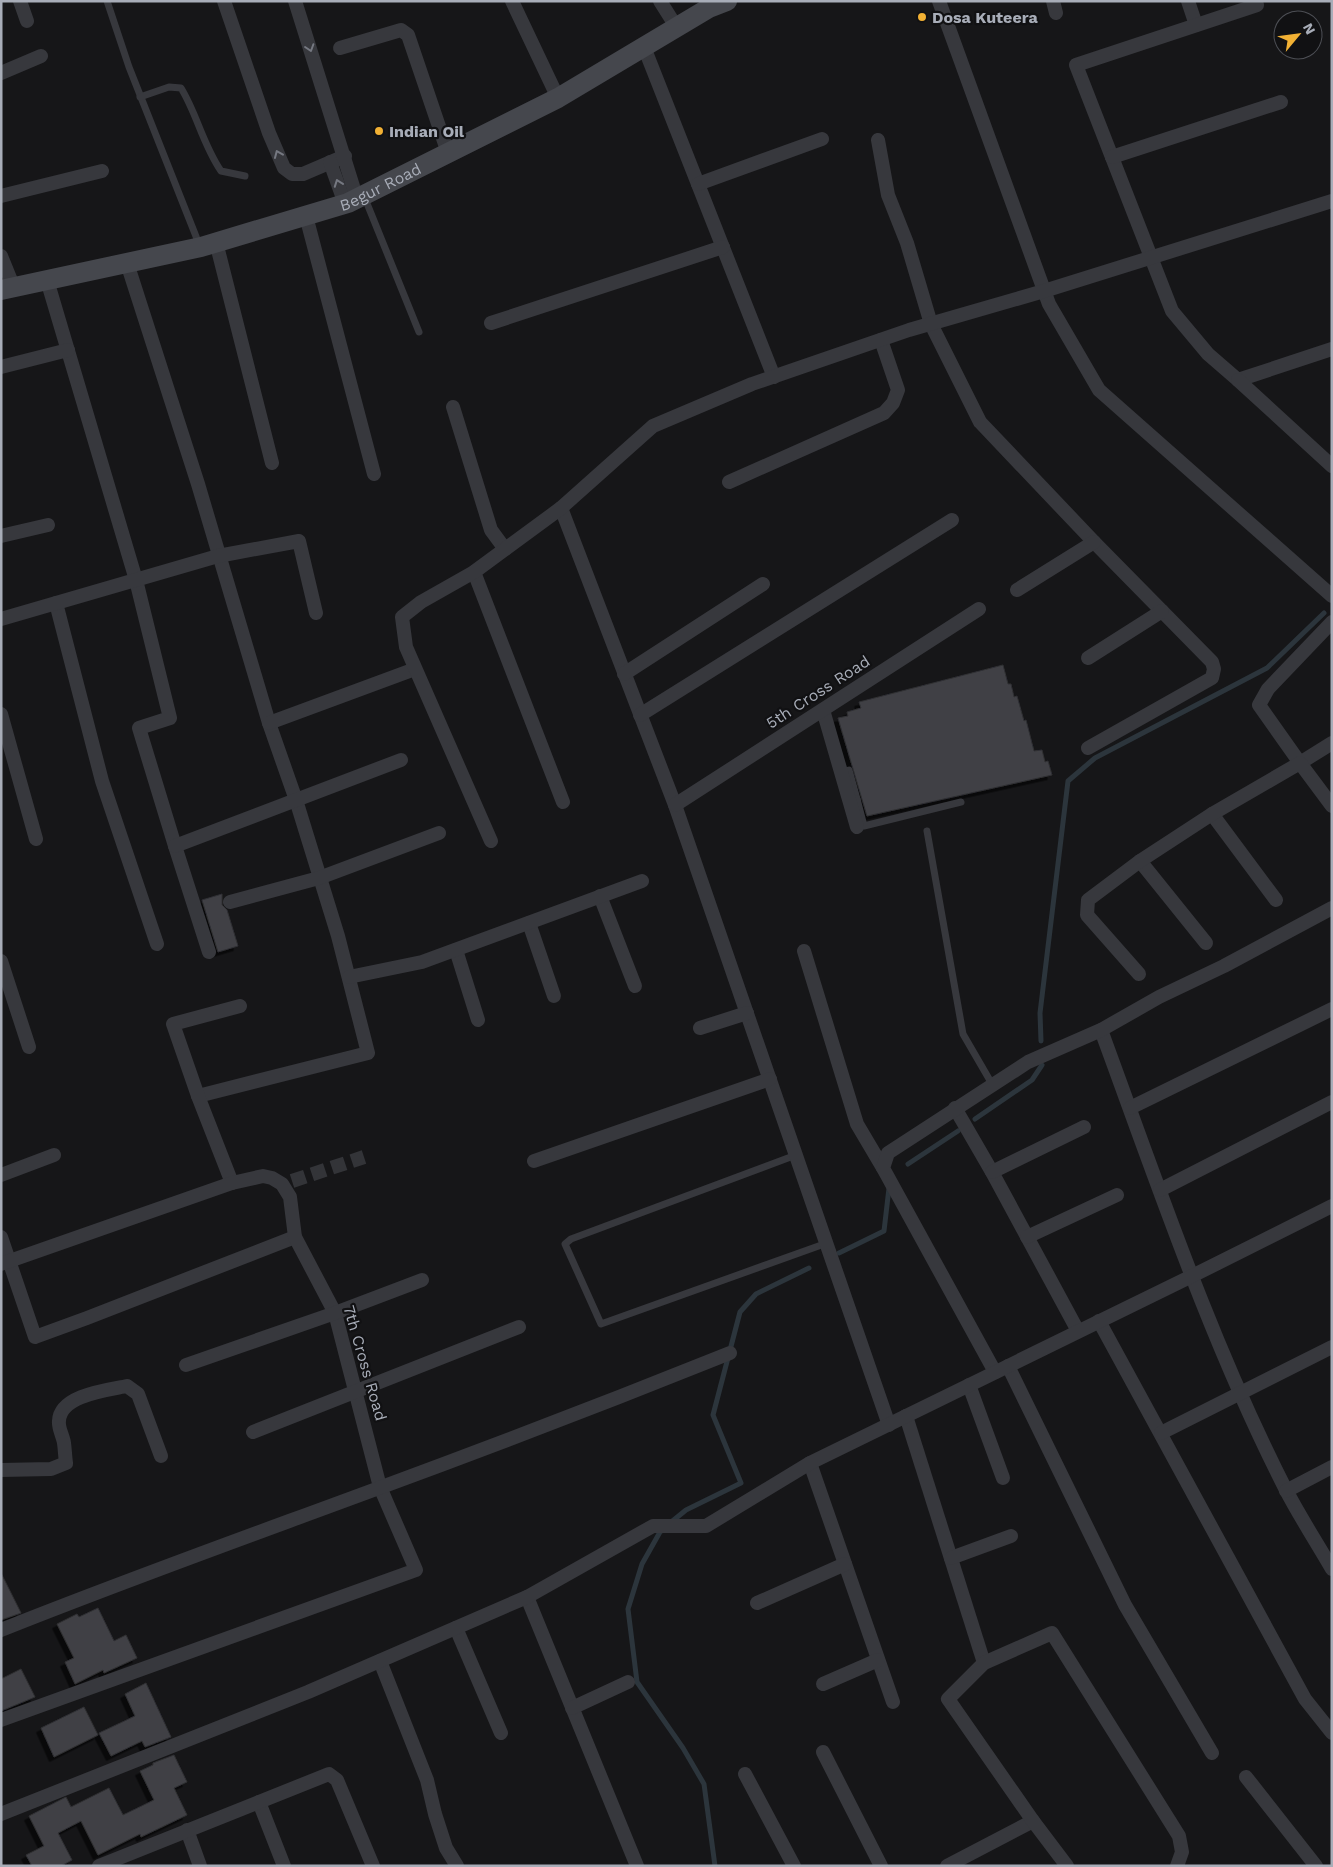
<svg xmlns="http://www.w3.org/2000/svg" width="1333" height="1867" viewBox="0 0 1333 1867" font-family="'Work Sans',sans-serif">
<defs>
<filter id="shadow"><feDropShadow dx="-4.5" dy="4.5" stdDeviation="0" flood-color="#0009"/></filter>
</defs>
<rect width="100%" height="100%" fill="#161618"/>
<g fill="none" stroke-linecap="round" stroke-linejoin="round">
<g stroke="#2c353c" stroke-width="5">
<polyline points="1041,1041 1040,1013 1068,781 1095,758 1267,668 1324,613"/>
<polyline points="975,1119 1032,1080 1042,1065"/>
<polyline points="908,1164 958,1131"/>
<polyline points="839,1253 884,1231 889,1188"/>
<polyline points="670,1523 686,1510 741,1483 713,1415 740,1312 756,1294 809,1268"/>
<polyline points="664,1529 660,1532 642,1564 628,1609 637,1682 683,1748 704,1784 715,1866"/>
</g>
</g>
<g fill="#404145" stroke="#303034" filter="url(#shadow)">
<polygon points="1003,665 1008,684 1011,684 1014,697 1017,696 1024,721 1026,720 1034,751 1042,750 1045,762 1048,761 1052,775 867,816 838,718 848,716 847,712 861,708 859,702"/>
<polygon points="222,894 222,905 227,910 238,946 218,952 202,900"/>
<polygon points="1,1573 21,1613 1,1620"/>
<polygon points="98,1608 114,1641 126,1635 137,1658 104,1673 103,1670 75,1684 65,1662 74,1658 57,1624 77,1614 79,1617"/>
<polygon points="21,1669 35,1697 1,1711 1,1679"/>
<polygon points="146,1683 171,1737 145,1747 142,1741 111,1756 99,1733 135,1716 125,1694"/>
<polygon points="84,1707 98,1735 54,1757 41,1728"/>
<polygon points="174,1755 187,1782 174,1788 187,1815 141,1837 140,1834 98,1855 81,1821 58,1833 72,1860 61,1866 32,1866 26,1855 44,1846 29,1816 66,1797 71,1807 109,1788 123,1815 154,1800 140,1771 153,1765 153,1763"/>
</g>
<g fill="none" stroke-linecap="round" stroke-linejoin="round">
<polyline stroke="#333438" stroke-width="14" stroke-dasharray="14 7" stroke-linecap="butt" points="292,1181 364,1157"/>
<g stroke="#37383d" stroke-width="7">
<polyline points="107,1 129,67 199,244"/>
<path d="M140,97L169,87L181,88C197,114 203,145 221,171L245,176"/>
<polyline points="364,196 419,332"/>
<polyline points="841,773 849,770 857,799"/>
<polyline points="849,800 857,799 864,826 961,802"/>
<polyline points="927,831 963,1034 992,1084"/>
<polyline points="796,1155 571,1239 565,1244 601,1324 827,1243"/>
</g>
<g stroke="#37383d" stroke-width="14">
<polyline points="20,1 27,21"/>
<polyline points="224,1 269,133 284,168 292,174 303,174 345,156"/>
<polyline points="295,1 357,199"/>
<polyline points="512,1 558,98"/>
<polyline points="660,1 677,28"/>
<polyline points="939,1 1049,304 1099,390 1332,596"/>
<polyline points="1053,1 1056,13"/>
<polyline points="1188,1 1196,25"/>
<polyline points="1257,5 1076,65 1172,311 1208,354 1238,380 1332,349"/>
<polyline points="644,47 774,377"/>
<polyline points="340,48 401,30 408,35 448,153"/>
<polyline points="1,73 41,56"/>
<polyline points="878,140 888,195 907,243 931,324 980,422 1094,542 1212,662 1214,669 1212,678 1088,748"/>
<polyline points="1112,157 1281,102"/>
<polyline points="330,162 345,204"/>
<polyline points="698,184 822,139"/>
<polyline points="1,196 102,171"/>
<polyline points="306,216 374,474"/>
<polyline points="216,242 272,463"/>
<polyline points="1,256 14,288"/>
<polyline points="127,263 198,484 269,723 296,800 338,936 368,1053 198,1096"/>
<polyline points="47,280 136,580 170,718 139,728 175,846 209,952"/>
<polyline points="491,323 723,247"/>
<polyline points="1,367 68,350"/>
<polyline points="1238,380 1332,466"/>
<polyline points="453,407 491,530 505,549"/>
<polyline points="729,482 884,413 893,403 898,390 881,340"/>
<polyline points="561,508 675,805 889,1425"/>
<polyline points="1,536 48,525"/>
<polyline points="474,572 563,802"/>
<polyline points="1017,590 1094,542"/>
<polyline points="56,603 102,781 157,944"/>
<polyline points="1,619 218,556 299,541 316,613"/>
<polyline points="1332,622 1268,689 1259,705 1300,763 1332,743"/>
<polyline points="1088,658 1162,611"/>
<polyline points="624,674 763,584"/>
<polyline points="823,710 857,827"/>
<polyline points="1,714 36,839"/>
<polyline points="640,715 952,520"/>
<polyline points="269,723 415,669"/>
<polyline points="675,805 979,609"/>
<polyline points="1212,814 1276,900"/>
<polyline points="491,841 406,647 402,617 421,602 474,572 561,508 653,426 752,384 909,330 1044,291 1332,201"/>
<polyline points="175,846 401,760"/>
<polyline points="1140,861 1206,943"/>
<polyline points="600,896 635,986"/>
<polyline points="230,902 319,878 439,833"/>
<polyline points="529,923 554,996"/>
<polyline points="456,950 478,1020"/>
<polyline points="804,951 857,1124 883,1168"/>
<polyline points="1,961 29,1047"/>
<polyline points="1139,974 1087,915 1088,900 1140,861 1212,814 1300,763 1332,806"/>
<polyline points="349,977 422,962 642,881"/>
<polyline points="700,1028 747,1013"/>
<path d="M1101,1030C1158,1185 1211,1343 1286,1490C1300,1517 1317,1543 1332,1569"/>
<polyline points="955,1108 992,1172 1078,1331"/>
<polyline points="1130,1108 1332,1009"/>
<polyline points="534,1161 770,1079"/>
<polyline points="992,1172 1084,1127"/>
<polyline points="1,1175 54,1155"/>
<polyline points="232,1183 198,1096 173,1024 240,1006"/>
<polyline points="1160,1190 1332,1102"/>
<polyline points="1,1237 35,1337 87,1318 295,1237"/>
<polyline points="1027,1237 1117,1195"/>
<polyline points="1,1264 232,1183 263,1176 272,1178 282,1184 290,1197 295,1237 335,1313 380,1487 416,1570 1,1720"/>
<polyline points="1099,1321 1305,1699 1332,1733"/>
<polyline points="186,1365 335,1313 422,1280"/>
<polyline points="1008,1366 1125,1605 1212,1753"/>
<polyline points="995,1372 883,1168 888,1153 1028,1062 1101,1030 1159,997 1224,966 1332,908"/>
<polyline points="969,1385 1003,1478"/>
<polyline points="906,1416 984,1663"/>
<polyline points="253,1432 519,1327"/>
<polyline points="1161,1433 1332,1347"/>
<polyline points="810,1463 893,1702"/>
<path d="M1,1470L51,1469L66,1463C65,1456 65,1450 64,1443C63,1436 58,1428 59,1421C60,1395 108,1390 127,1386L138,1394L161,1456"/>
<polyline points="1286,1491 1332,1467"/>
<polyline points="951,1558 1011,1536"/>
<polyline points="527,1597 637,1866"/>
<polyline points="757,1603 845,1564"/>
<polyline points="456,1628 501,1733"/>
<path d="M1,1630C126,1580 252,1535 379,1488C496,1445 613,1400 730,1353"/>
<polyline points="380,1661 427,1780 435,1814 446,1848 457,1866"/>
<polyline points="823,1684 878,1660"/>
<polyline points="572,1708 628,1682"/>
<polyline points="823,1752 881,1866"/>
<polyline points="745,1774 794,1866"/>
<polyline points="1246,1777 1316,1866"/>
<polyline points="259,1802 284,1866"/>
<polyline points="1,1814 308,1692 527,1597 653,1526 706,1526 810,1463 1192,1276 1332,1206"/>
<polyline points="187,1830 200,1866"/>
<polyline points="99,1866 329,1774 337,1780 373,1866"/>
<polyline points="947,1866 1033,1821"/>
<polyline points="1067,1866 1033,1821 948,1699 984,1663 1052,1633 1179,1836 1182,1852 1177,1866"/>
</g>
<path stroke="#45474d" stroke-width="20" id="s1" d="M1,290L201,247L348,203L558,98L709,8L727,1"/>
</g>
<defs><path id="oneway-chevron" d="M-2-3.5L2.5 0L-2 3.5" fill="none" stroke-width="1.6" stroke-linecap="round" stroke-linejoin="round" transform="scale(1.25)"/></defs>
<g stroke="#757881">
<use href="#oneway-chevron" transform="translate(310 48) rotate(72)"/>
<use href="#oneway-chevron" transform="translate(278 154) rotate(-113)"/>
<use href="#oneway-chevron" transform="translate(338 183) rotate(-110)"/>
</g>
<g fill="#f2b134" stroke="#111113" stroke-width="2">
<circle cx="922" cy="17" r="5"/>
<circle cx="379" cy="131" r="5"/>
</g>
<g text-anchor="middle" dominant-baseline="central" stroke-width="4.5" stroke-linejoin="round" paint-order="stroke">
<g font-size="16" font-weight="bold" fill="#a8adb8" stroke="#111113" text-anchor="start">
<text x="932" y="17">Dosa Kuteera</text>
<text x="389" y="131">Indian Oil</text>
</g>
<g font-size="16" fill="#a8adb8" stroke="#111113">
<text stroke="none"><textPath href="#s1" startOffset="394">Begur Road</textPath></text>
<text transform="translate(818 692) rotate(-33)">5th Cross Road</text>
<text transform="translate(365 1363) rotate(74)">7th Cross Road</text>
</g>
</g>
<rect width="1333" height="1867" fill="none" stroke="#a8adb8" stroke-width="5"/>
<g transform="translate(1298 35) rotate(61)"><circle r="24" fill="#111113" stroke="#4d4f55"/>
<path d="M0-4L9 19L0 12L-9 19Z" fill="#f2b134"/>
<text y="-8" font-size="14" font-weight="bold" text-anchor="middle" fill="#a8adb8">N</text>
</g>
</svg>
